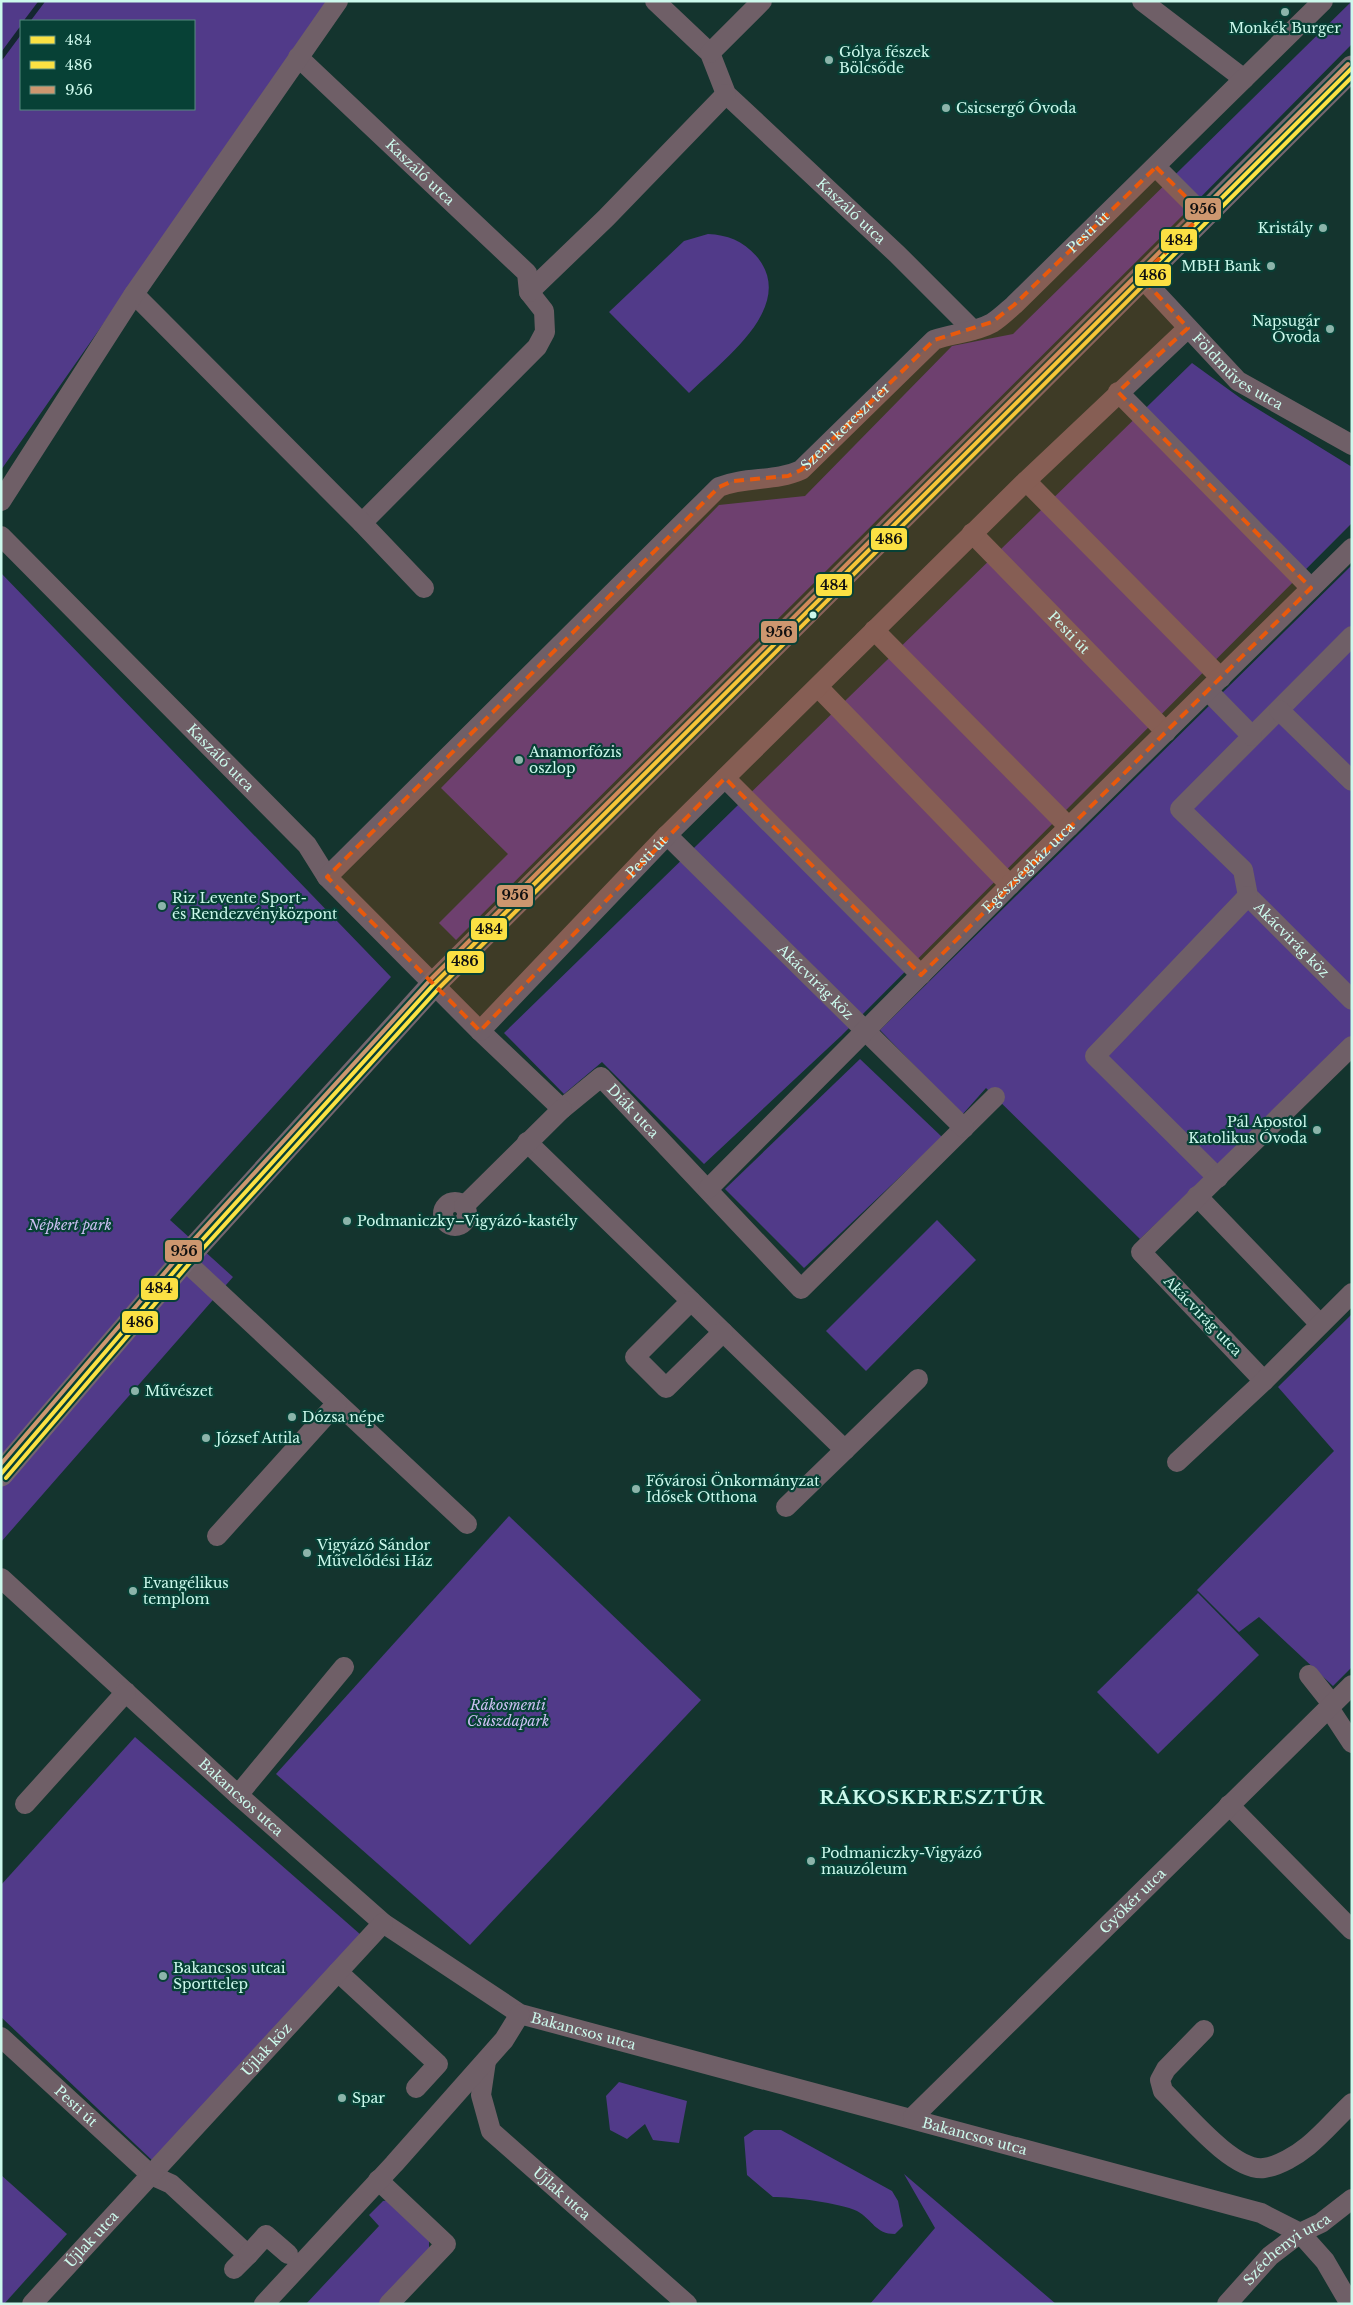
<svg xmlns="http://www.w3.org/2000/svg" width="1353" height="2305" viewBox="0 0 1353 2305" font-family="'Libre Baskerville',serif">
<rect width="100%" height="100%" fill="#14342e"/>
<g fill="#513a89" fill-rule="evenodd">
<path d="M1,1H329L1,470ZM21,21H194V109H21Z"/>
<polygon points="1352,1 1352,44 1183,215 456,940 439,923 508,854 441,788 719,505 805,496 952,346 1013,334"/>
<path d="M708,234C728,235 744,241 758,258C797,308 720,362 689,393L609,312L684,241Z"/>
<polygon points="1192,363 1243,400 1352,467 1352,523 841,1036 704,1164 602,1062 564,1094 504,1033"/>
<polygon points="1352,565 1352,1036 1140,1239 986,1088 962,1115 880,1030"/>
<polygon points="1,573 391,977 170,1220 233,1277 1,1542"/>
<polygon points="860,1059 942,1137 804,1268 725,1189"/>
<polygon points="937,1220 976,1260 866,1371 826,1331"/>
<polygon points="1352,1314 1352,1667 1333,1686 1259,1617 1239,1632 1197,1590 1334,1451 1278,1387"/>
<polygon points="509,1516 701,1700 470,1945 276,1774"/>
<polygon points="1198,1593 1259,1655 1158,1754 1097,1692"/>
<polygon points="135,1737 361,1935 155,2163 1,2017 1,1885"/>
<polygon points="619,2082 687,2101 679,2143 653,2140 645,2124 627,2139 610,2130 606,2096"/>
<path d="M754,2130H781L892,2191L898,2201L903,2226L895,2234C875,2234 873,2220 857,2211C840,2203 792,2197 773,2197L747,2175L744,2137Z"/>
<polygon points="904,2174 1056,2304 870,2304 935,2228"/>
<polygon points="1,2175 67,2234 4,2304 1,2304"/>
<polygon points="390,2200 429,2236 429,2250 379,2304 306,2304 379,2226 369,2215 383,2201"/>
</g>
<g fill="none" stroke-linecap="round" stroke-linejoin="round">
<g stroke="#142730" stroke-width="5.5">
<polyline points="27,21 42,1"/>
<polyline points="1,57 21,30"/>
</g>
<g stroke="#6f5f67" stroke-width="20">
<path id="s1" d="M655,1L710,53L726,94L897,254L973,330"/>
<polyline points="1142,1 1244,79"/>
<polyline points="710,53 762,1"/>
<path id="s2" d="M298,57L527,273L529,292L544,311L545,332L537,347L362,523"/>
<polyline points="1156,167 1203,214"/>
<path id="s3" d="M1141,277L1238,381L1352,445"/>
<polyline points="529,292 606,218 726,94"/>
<polyline points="134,294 362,523 424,588"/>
<polyline points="1118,392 1311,588"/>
<polyline points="1026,481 1221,678"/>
<polyline points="1,501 134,294 338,1"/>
<path id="s4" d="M972,533L1166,732"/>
<path id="s5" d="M1,536L307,845L327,877L480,1031L562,1109L601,1077L801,1289L995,1097"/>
<polyline points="874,630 1069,827"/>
<path id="s6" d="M1352,636L1180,809L1243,870L1248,896L1352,1000"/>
<polyline points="818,687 1010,885"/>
<polyline points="1208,691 1252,736"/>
<polyline points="1279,710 1352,781"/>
<polyline points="725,778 921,975"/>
<path id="s7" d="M667,835L964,1128"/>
<path id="s8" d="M327,877L719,487C746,476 775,482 801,470L934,340C953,333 974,333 992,323C1000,318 1007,311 1014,305L1323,1"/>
<path id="s9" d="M480,1031L667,835L1026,481L1188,328"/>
<polyline points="527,1142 845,1450"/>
<polyline points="1218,1178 1095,1056 1248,896"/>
<path id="s10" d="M708,1189L1010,885L1352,548"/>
<polyline points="1197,1196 1320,1324"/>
<circle cx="455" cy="1214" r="12"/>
<polyline points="464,1206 562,1109"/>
<polyline points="184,1260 467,1524"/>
<polyline points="691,1301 635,1357 666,1388 723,1332"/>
<polyline points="1264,1381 1141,1252 1352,1046"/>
<polyline points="1177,1462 1264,1381 1352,1293"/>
<polyline points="786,1507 918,1379"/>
<polyline points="217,1536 337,1403"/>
<path id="s11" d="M1,1578L238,1795L383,1923L520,2014L1261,2213L1300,2233L1325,2261L1350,2304"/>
<polyline points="1309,1675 1332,1704"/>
<polyline points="1329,1708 1352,1743"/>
<polyline points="238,1795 344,1667"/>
<polyline points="25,1804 126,1692"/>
<polyline points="1229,1805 1352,1930"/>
<polyline points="338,1972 438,2064 416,2088"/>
<path d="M1204,2030L1166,2069L1160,2080L1163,2091C1185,2112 1233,2172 1264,2168C1279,2166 1297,2155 1308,2146C1324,2133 1337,2117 1352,2103"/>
<path id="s12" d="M1,2037L151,2175L171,2184L248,2255L234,2269"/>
<path id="s13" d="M486,2061L481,2095L491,2131L687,2304"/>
<path id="s14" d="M913,2117L1352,1685"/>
<polyline points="378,2180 446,2244 389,2304"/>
<polyline points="248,2255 266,2235 288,2254"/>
<path id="s15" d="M32,2304L383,1923"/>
<polyline points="264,2304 394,2164 504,2040 520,2014"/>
<path id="s16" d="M1227,2304L1270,2256L1300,2233L1321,2223L1352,2199"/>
</g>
<polyline stroke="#74656e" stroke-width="25" points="1,1474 184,1260 434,984 1352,68"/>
<defs>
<polyline id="bus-1" points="1,1474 184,1260 434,984 1352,68"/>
<polyline id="bus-2" points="6,1478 189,1264 439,988 1352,77"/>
<polyline id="bus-3" points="1,1464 179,1256 430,980 1348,64"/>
</defs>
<use href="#bus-1" stroke="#074136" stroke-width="8"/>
<use href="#bus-2" stroke="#074136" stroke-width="8"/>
<use href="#bus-3" stroke="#074136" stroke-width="8"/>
<use href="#bus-1" stroke="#fbe143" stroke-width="4"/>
<use href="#bus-2" stroke="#fbe143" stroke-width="4"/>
<use href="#bus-3" stroke="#cd976f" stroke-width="4"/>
</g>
<path fill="#e8590c" fill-opacity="0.2" stroke="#e8590c" stroke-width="4" stroke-dasharray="10 6" stroke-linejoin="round" d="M1156,167L1203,214L1141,277L1188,328L1118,392L1311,588L921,975L725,778L480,1031L327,877L719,487L733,481L788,476L801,470L934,340L992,322L1014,305Z"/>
<g fill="#8cb4aa" stroke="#074136" stroke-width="2">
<circle cx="1285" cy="12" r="5"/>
<circle cx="829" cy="60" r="5"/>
<circle cx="946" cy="108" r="5"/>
<circle cx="1323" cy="228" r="5"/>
<circle cx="1271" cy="266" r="5"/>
<circle cx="1330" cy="329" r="5"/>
<circle cx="519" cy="760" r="5"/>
<circle cx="162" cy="906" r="5"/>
<circle cx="1317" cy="1130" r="5"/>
<circle cx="347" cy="1221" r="5"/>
<circle cx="135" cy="1391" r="5"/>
<circle cx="292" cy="1417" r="5"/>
<circle cx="206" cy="1438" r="5"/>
<circle cx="636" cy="1489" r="5"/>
<circle cx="307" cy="1553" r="5"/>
<circle cx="133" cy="1591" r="5"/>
<circle cx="811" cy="1861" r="5"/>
<circle cx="163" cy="1976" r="5"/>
<circle cx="342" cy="2098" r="5"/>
</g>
<circle fill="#ccf9ec" stroke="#074136" stroke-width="2" cx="813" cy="615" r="4.5"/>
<g text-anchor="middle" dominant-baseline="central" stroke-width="4.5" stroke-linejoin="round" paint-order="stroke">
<g font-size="14" fill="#ccf9ec" stroke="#074136" text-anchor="start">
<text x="1285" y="28" text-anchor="middle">Monkék Burger</text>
<text x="839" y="52">Gólya fészek<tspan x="839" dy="16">Bölcsőde</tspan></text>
<text x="956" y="108">Csicsergő Óvoda</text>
<text x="1313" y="228" text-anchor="end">Kristály</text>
<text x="1261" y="266" text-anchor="end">MBH Bank</text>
<text x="1320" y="321" text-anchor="end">Napsugár<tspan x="1320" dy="16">Óvoda</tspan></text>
<text x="529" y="752">Anamorfózis<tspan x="529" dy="16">oszlop</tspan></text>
<text x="172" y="898">Riz Levente Sport-<tspan x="172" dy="16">és Rendezvényközpont</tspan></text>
<text x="1307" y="1122" text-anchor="end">Pál Apostol<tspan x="1307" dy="16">Katolikus Óvoda</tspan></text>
<text x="357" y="1221">Podmaniczky–Vigyázó-kastély</text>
<text x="145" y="1391">Művészet</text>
<text x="302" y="1417">Dózsa népe</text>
<text x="216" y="1438">József Attila</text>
<text x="646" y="1481">Fővárosi Önkormányzat<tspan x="646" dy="16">Idősek Otthona</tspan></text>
<text x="317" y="1545">Vigyázó Sándor<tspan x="317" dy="16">Művelődési Ház</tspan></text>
<text x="143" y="1583">Evangélikus<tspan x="143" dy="16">templom</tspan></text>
<text x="821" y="1853">Podmaniczky-Vigyázó<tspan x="821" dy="16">mauzóleum</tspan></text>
<text x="173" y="1968">Bakancsos utcai<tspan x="173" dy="16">Sporttelep</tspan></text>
<text x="352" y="2098">Spar</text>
</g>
<g font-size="14" fill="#ccf9ec" stroke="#074136">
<text stroke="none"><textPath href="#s2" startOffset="168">Kaszáló utca</textPath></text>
<text stroke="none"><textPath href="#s1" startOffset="291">Kaszáló utca</textPath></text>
<text stroke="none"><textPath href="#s8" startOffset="1016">Pesti út</textPath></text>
<text stroke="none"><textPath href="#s3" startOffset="136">Földműves utca</textPath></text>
<text stroke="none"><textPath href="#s8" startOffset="699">Szent kereszt tér</textPath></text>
<text stroke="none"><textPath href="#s4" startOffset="139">Pesti út</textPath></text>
<text stroke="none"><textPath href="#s5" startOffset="312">Kaszáló utca</textPath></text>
<text stroke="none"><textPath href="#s9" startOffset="241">Pesti út</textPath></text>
<text stroke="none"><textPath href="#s10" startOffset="454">Egészségház utca</textPath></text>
<text stroke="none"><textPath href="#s6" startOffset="420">Akácvirág köz</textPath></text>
<text stroke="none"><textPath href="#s7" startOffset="209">Akácvirág köz</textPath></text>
<text stroke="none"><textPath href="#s5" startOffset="900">Diák utca</textPath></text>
<text transform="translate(1203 1316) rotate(46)">Akácvirág utca</text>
<text stroke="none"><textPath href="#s11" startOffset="325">Bakancsos utca</textPath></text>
<text stroke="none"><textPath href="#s14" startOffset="308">Gyökér utca</textPath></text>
<text stroke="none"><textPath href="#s11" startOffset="745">Bakancsos utca</textPath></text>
<text stroke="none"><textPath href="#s15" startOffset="346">Újlak köz</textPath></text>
<text stroke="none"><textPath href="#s12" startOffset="102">Pesti út</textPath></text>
<text stroke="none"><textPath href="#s11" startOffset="1150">Bakancsos utca</textPath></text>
<text stroke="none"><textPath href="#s13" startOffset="166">Újlak utca</textPath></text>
<text stroke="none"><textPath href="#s15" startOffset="88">Újlak utca</textPath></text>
<text stroke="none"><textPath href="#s16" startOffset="82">Széchenyi utca</textPath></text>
</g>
<g font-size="14" font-style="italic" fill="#cbbff2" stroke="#074136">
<text x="70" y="1225">Népkert park</text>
<text x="508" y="1705">Rákosmenti<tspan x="508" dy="16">Csúszdapark</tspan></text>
</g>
<g font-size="19" font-weight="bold" letter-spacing="1" fill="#ccf9ec" stroke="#074136">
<text x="932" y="1797">RÁKOSKERESZTÚR</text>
</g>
</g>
<g stroke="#074136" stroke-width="2">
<rect x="1184" y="197" width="38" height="24" rx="5" fill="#cd976f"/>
<rect x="1160" y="228" width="38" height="24" rx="5" fill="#fbe143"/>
<rect x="1134" y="263" width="38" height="24" rx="5" fill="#fbe143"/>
<rect x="870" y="527" width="38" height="24" rx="5" fill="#fbe143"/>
<rect x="815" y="573" width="38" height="24" rx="5" fill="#fbe143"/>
<rect x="760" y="620" width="38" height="24" rx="5" fill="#cd976f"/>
<rect x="496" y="884" width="38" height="24" rx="5" fill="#cd976f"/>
<rect x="470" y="917" width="38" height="24" rx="5" fill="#fbe143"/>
<rect x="446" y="950" width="39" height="24" rx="5" fill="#fbe143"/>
<rect x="164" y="1239" width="39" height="24" rx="5" fill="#cd976f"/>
<rect x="140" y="1277" width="39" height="24" rx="5" fill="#fbe143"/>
<rect x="121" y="1310" width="38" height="24" rx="5" fill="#fbe143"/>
</g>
<g font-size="14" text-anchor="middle" font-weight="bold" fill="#111">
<text x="1203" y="214">956</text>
<text x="1179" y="245">484</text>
<text x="1153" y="280">486</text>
<text x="889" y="544">486</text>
<text x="834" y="590">484</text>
<text x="779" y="637">956</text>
<text x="515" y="900">956</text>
<text x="489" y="934">484</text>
<text x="465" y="966">486</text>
<text x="184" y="1256">956</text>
<text x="159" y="1293">484</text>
<text x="140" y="1327">486</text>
</g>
<rect width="1353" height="2305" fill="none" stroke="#ccf9ec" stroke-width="5"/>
<rect x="20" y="20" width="175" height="90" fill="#074136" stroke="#568b7f"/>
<rect x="30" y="36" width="25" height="8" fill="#fbe143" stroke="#568b7f"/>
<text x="65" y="45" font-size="15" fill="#ccf9ec">484</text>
<rect x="30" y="61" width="25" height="8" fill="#fbe143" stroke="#568b7f"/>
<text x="65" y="70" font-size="15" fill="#ccf9ec">486</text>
<rect x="30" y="86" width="25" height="8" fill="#cd976f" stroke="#568b7f"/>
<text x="65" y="95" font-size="15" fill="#ccf9ec">956</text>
</svg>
